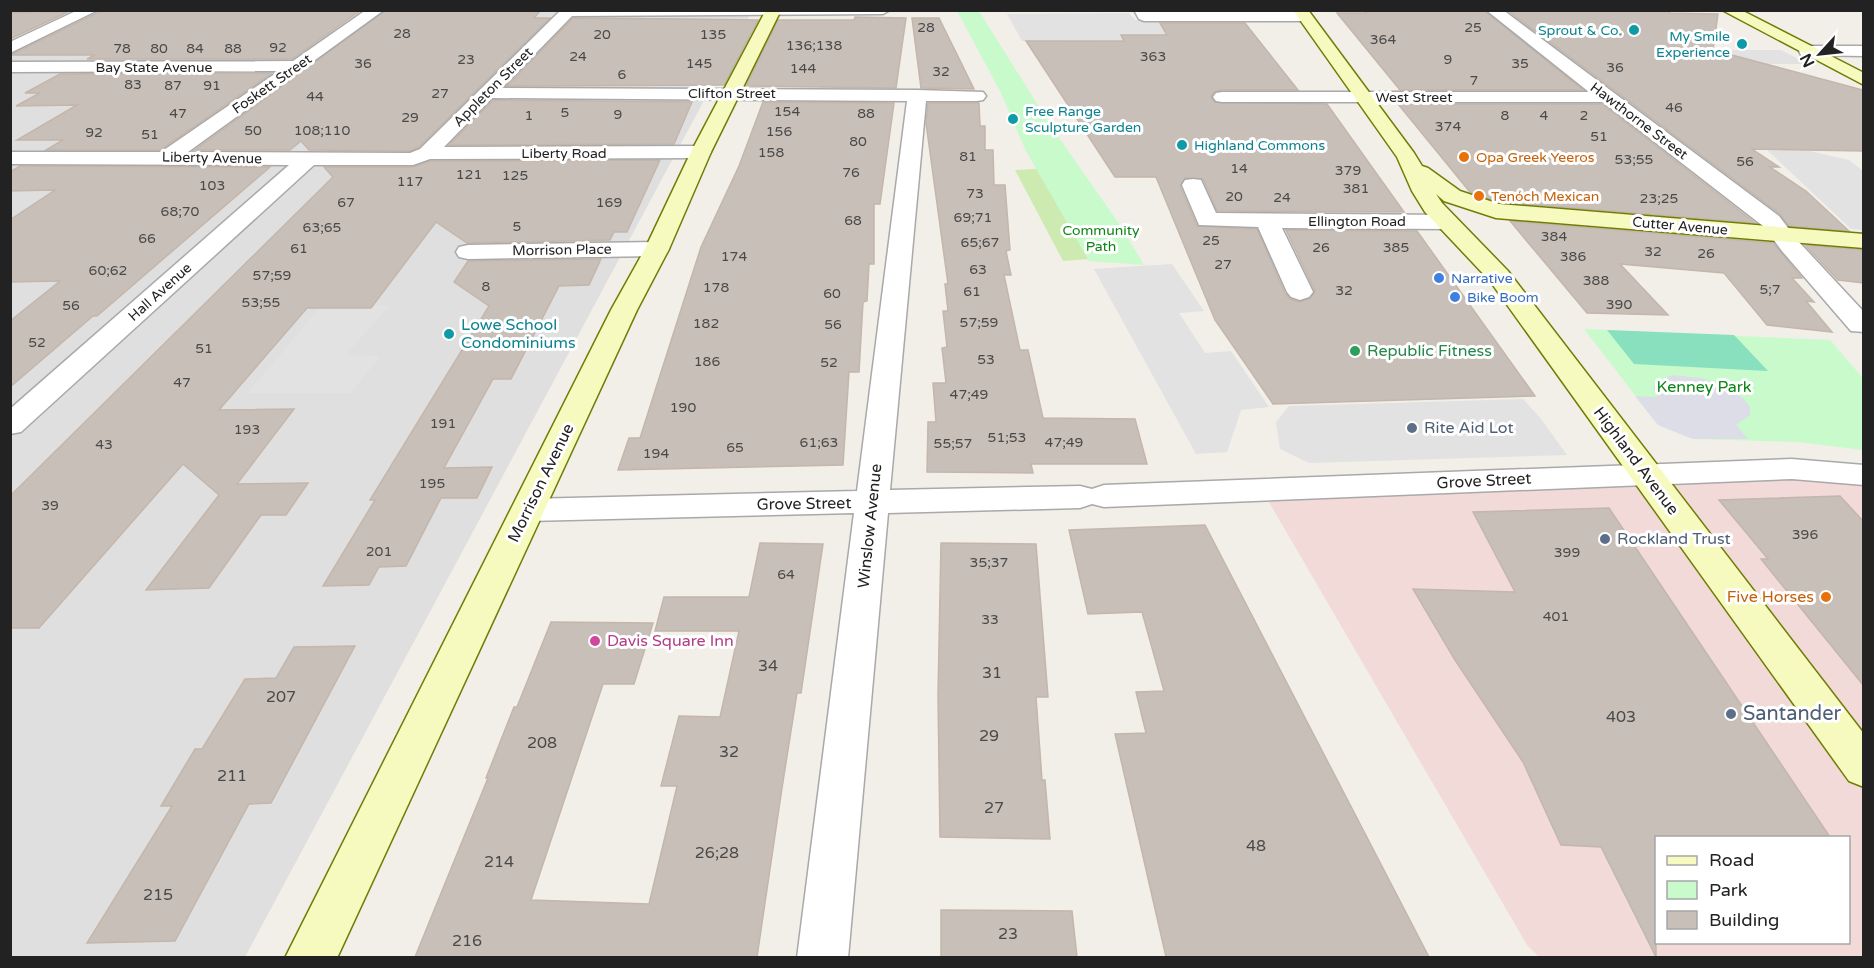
<svg xmlns="http://www.w3.org/2000/svg" width="1874" height="968" viewBox="0 0 1874 968" font-family="'Varela Round',sans-serif">
<rect width="100%" height="100%" fill="#f2efe9"/>
<polygon fill="#e0dfdf" points="107,11 752,11 245,957 11,958 11,57"/>
<path fill="#f2dad9" fill-rule="evenodd" d="M1863,475V957H1539L1527,945L1259,485ZM1656,838H1848V942H1656Z"/>
<polygon fill="#cdebb0" points="1049,168 1104,258 1063,261 1015,170"/>
<g fill="#c8facc">
<polygon points="957,11 979,11 1053,129 1122,228 1144,265 1089,261 1026,151 1000,91"/>
<polygon points="1584,329 1830,340 1863,378 1863,450 1798,442 1693,439 1658,425"/>
</g>
<polygon fill="#88e0be" points="1607,330 1734,335 1768,371 1634,364"/>
<g fill="#e2e2e2">
<polygon points="1129,13 1135,20 1158,20 1167,35 1122,35 1124,40 1022,41 1007,14"/>
<polygon points="1702,50 1781,50 1808,64 1766,64"/>
<polygon points="1796,148 1849,160 1863,171 1863,230 1851,229 1766,149"/>
<polygon points="1172,264 1204,311 1179,313 1205,353 1231,351 1269,407 1241,410 1227,452 1196,454 1094,269"/>
<polygon points="324,303 389,306 346,355 380,356 351,393 248,393"/>
<polygon points="1523,399 1541,419 1567,455 1309,463 1280,449 1276,422 1289,406"/>
</g>
<polygon fill="#dddde8" points="1672,375 1702,378 1732,390 1743,398 1750,407 1750,415 1736,425 1748,439 1693,439 1658,425 1635,396 1658,397 1653,388 1656,382"/>
<g fill="#c7bfb8" stroke="#c4b6ab" stroke-width="1.5">
<polygon points="117,10 361,10 292,59 87,59 95,55 10,55 99,12"/>
<polygon points="386,10 541,10 534,18 550,18 419,147 410,151 309,150 301,141 290,150 195,150"/>
<polygon points="1364,10 1484,10 1583,90 1400,90 1337,13 1366,13"/>
<polygon points="1507,10 1665,10 1670,13 1718,14 1713,50 1863,90 1863,151 1752,149 1779,167 1770,167 1806,191 1849,231 1789,226 1780,214"/>
<polygon points="38,12 68,12 10,39 10,13"/>
<polygon points="855,17 906,18 896,88 746,86 778,20 854,20"/>
<polygon points="573,18 680,19 758,20 724,85 507,86"/>
<polygon points="912,18 939,18 974,89 921,88"/>
<polygon points="1160,23 1245,23 1298,90 1222,90 1216,91 1211,96 1214,102 1327,104 1404,212 1217,211 1203,179 1185,178 1180,186 1197,226 1257,229 1285,293 1290,299 1299,302 1311,298 1315,291 1286,230 1417,231 1535,396 1273,404 1215,320 1156,177 1115,177 1026,41 1124,41 1121,35 1167,35"/>
<polygon points="272,73 160,150 46,150 63,140 17,140 77,105 16,106 40,93 25,93 60,74"/>
<polygon points="493,100 692,102 674,144 449,145"/>
<polygon points="763,102 894,103 880,204 874,204 874,264 869,264 867,301 863,302 859,372 849,372 843,465 618,470 629,438 640,438 701,247 739,166"/>
<polygon points="928,103 979,103 980,126 985,126 985,150 993,150 994,185 1005,185 1010,250 1006,251 1011,275 1004,275 1020,350 1028,350 1043,418 1135,419 1147,464 1031,464 1033,473 927,472 928,422 936,422 933,383 946,383 942,348 947,347 943,311 948,311 945,284 948,284 926,123"/>
<polygon points="1398,104 1602,104 1755,223 1499,202 1470,192"/>
<polygon points="660,160 627,232 614,232 610,240 467,243 436,222 371,308 307,308 219,410 294,409 237,484 308,483 286,515 261,515 209,588 146,590 219,495 183,464 39,628 10,628 10,496 333,177 324,167 413,167 430,161"/>
<polygon points="20,166 270,167 97,316 93,316 10,387 10,321 60,281 10,282 10,220 55,190 10,191 10,172"/>
<polygon points="1510,221 1773,243 1802,278 1792,278 1814,302 1806,301 1832,332 1767,325 1724,273 1620,264 1668,315 1587,313"/>
<polygon points="1805,245 1863,250 1863,283 1838,280"/>
<polygon points="601,259 589,285 559,286 511,379 493,379 444,468 492,467 477,498 441,498 406,566 379,567 369,585 323,586 375,500 370,500 489,306 454,282 468,261"/>
<polygon points="1840,496 1863,521 1863,685 1761,559 1768,559 1719,500"/>
<polygon points="1609,508 1830,837 1656,837 1656,957 1601,847 1561,845 1523,762 1455,660 1413,589 1515,592 1473,512"/>
<polygon points="1205,525 1429,957 1166,957 1115,734 1146,733 1136,692 1164,691 1142,612 1088,614 1069,530"/>
<polygon points="760,543 823,544 801,693 797,693 782,788 757,957 415,957 488,778 486,778 514,707 517,707 551,622 653,623 634,684 603,684 531,900 649,904 677,786 661,786 679,716 720,717 739,631 655,631 664,597 749,597"/>
<polygon points="941,543 1036,544 1048,697 1036,697 1042,780 1045,780 1050,839 940,837 938,696"/>
<polygon points="355,646 271,803 249,804 175,941 87,943 172,806 161,806 195,749 202,749 245,679 276,678 294,647"/>
<polygon points="941,910 1072,911 1077,957 941,957"/>
</g>
<g fill="none" stroke-linecap="round" stroke-linejoin="round">
<defs>
<g id="street">
<polygon points="78,10 98,10 10,53 10,42"/>
<polygon points="366,10 384,10 188,152 410,153 420,149 561,10 890,10 883,14 572,16 502,88 917,90 983,92 986,96 983,100 977,101 926,101 890,490 1080,486 1092,489 1104,485 1792,459 1864,465 1864,485 1792,479 1104,507 1092,504 1080,508 888,513 848,958 797,958 854,513 528,521 516,518 511,510 516,502 528,499 857,491 907,101 492,98 444,147 701,146 708,148 711,152 708,156 701,158 430,159 413,165 314,165 21,432 10,434 10,409 289,165 10,164 10,152 161,152 279,71 10,72 10,62 293,61"/>
<polygon points="1134,10 1304,11 1312,16 1304,21 1144,21 1139,19"/>
<polygon points="1486,10 1503,10 1779,216 1798,241 1864,312 1864,332 1851,331 1782,251 1763,226 1603,102 1222,102 1216,101 1213,97 1216,93 1222,92 1589,92"/>
<polygon points="1807,46 1864,46 1864,56 1801,55 1799,51 1801,47"/>
<polygon points="1193,179 1201,180 1216,213 1447,215 1455,217 1459,222 1455,227 1447,229 1282,228 1313,292 1309,297 1300,300 1291,297 1287,292 1258,227 1199,225 1182,185 1185,180"/>
<polygon points="657,242 666,244 669,249 666,254 657,256 468,259 459,257 456,252 459,247 468,245"/>
</g>
<g id="secondary">
<polygon points="766,10 781,10 711,152 669,249 637,310 337,958 285,958 611,310 645,249 691,152"/>
<polygon points="1293,10 1308,10 1414,153 1422,166 1428,168 1460,191 1499,204 1864,234 1864,248 1496,218 1444,201 1436,194 1442,203 1508,271 1864,734 1864,787 1849,781 1490,281 1425,212 1412,191 1397,157"/>
<polygon points="1722,10 1741,10 1864,73 1864,85"/>
</g>
</defs>
<use href="#street" stroke="#a9a9a9" stroke-width="3"/>
<use href="#secondary" stroke="#707d05" stroke-width="3"/>
<use href="#street" fill="#fff" fill-rule="evenodd"/>
<use href="#secondary" fill="#f7fabf" fill-rule="evenodd"/>
</g>
<g fill="#0f9aa8" stroke="#fff" stroke-width="2">
<circle cx="1634" cy="30" r="6"/>
<circle cx="1742" cy="44" r="6"/>
<circle cx="1013" cy="119" r="6"/>
<circle cx="1182" cy="145" r="6"/>
<circle cx="449" cy="334" r="6"/>
</g>
<g fill="#e8710a" stroke="#fff" stroke-width="2">
<circle cx="1464" cy="157" r="6"/>
<circle cx="1479" cy="196" r="6"/>
<circle cx="1826" cy="597" r="6"/>
</g>
<g fill="#3f7fe0" stroke="#fff" stroke-width="2">
<circle cx="1439" cy="278" r="6"/>
<circle cx="1455" cy="297" r="6"/>
</g>
<circle fill="#2e9e5b" stroke="#fff" stroke-width="2" cx="1355" cy="351" r="6"/>
<g fill="#5c6f8a" stroke="#fff" stroke-width="2">
<circle cx="1412" cy="428" r="6"/>
<circle cx="1605" cy="539" r="6"/>
<circle cx="1731" cy="714" r="6"/>
</g>
<circle fill="#d1479c" stroke="#fff" stroke-width="2" cx="595" cy="641" r="6"/>
<g text-anchor="middle" dominant-baseline="central" stroke-width="6" stroke-linejoin="round" paint-order="stroke">
<g font-size="14" fill="#4b4948">
<text x="926" y="27">28</text>
<text x="1473" y="27">25</text>
<text x="402" y="33">28</text>
<text x="602" y="34">20</text>
<text x="713" y="34">135</text>
<text x="1383" y="39">364</text>
<text x="814" y="45">136;138</text>
<text x="278" y="47">92</text>
<text x="122" y="48">78</text>
<text x="159" y="48">80</text>
<text x="195" y="48">84</text>
<text x="233" y="48">88</text>
<text x="578" y="56">24</text>
<text x="1153" y="56">363</text>
<text x="466" y="59">23</text>
<text x="1448" y="59">9</text>
<text x="363" y="63">36</text>
<text x="699" y="63">145</text>
<text x="1520" y="63">35</text>
<text x="1615" y="67">36</text>
<text x="803" y="68">144</text>
<text x="941" y="71">32</text>
<text x="622" y="74">6</text>
<text x="1474" y="80">7</text>
<text x="133" y="84">83</text>
<text x="173" y="85">87</text>
<text x="212" y="85">91</text>
<text x="440" y="93">27</text>
<text x="315" y="96">44</text>
<text x="1674" y="107">46</text>
<text x="787" y="111">154</text>
<text x="565" y="112">5</text>
<text x="178" y="113">47</text>
<text x="866" y="113">88</text>
<text x="618" y="114">9</text>
<text x="529" y="115">1</text>
<text x="1505" y="115">8</text>
<text x="1544" y="115">4</text>
<text x="1584" y="115">2</text>
<text x="410" y="117">29</text>
<text x="1448" y="126">374</text>
<text x="253" y="130">50</text>
<text x="322" y="130">108;110</text>
<text x="779" y="131">156</text>
<text x="94" y="132">92</text>
<text x="150" y="134">51</text>
<text x="1599" y="136">51</text>
<text x="858" y="141">80</text>
<text x="771" y="152">158</text>
<text x="968" y="156">81</text>
<text x="1634" y="159">53;55</text>
<text x="1745" y="161">56</text>
<text x="1239" y="168">14</text>
<text x="1348" y="170">379</text>
<text x="851" y="172">76</text>
<text x="469" y="174">121</text>
<text x="515" y="175">125</text>
<text x="410" y="181">117</text>
<text x="212" y="185">103</text>
<text x="1356" y="188">381</text>
<text x="975" y="193">73</text>
<text x="1234" y="196">20</text>
<text x="1282" y="197">24</text>
<text x="1659" y="198">23;25</text>
<text x="346" y="202">67</text>
<text x="609" y="202">169</text>
<text x="180" y="211">68;70</text>
<text x="973" y="217">69;71</text>
<text x="853" y="220">68</text>
<text x="517" y="226">5</text>
<text x="322" y="227">63;65</text>
<text x="1554" y="236">384</text>
<text x="147" y="238">66</text>
<text x="1211" y="240">25</text>
<text x="980" y="242">65;67</text>
<text x="1321" y="247">26</text>
<text x="1396" y="247">385</text>
<text x="299" y="248">61</text>
<text x="1653" y="251">32</text>
<text x="1706" y="253">26</text>
<text x="734" y="256">174</text>
<text x="1573" y="256">386</text>
<text x="1223" y="264">27</text>
<text x="978" y="269">63</text>
<text x="108" y="270">60;62</text>
<text x="272" y="275">57;59</text>
<text x="1596" y="280">388</text>
<text x="486" y="286">8</text>
<text x="716" y="287">178</text>
<text x="1770" y="289">5;7</text>
<text x="1344" y="290">32</text>
<text x="972" y="291">61</text>
<text x="832" y="293">60</text>
<text x="261" y="302">53;55</text>
<text x="1619" y="304">390</text>
<text x="71" y="305">56</text>
<text x="979" y="322">57;59</text>
<text x="706" y="323">182</text>
<text x="833" y="324">56</text>
<text x="37" y="342">52</text>
<text x="204" y="348">51</text>
<text x="986" y="359">53</text>
<text x="707" y="361">186</text>
<text x="829" y="362">52</text>
<text x="182" y="382">47</text>
<text x="969" y="394">47;49</text>
<text x="683" y="407">190</text>
<text x="443" y="423">191</text>
<text x="247" y="429">193</text>
<text x="1007" y="437">51;53</text>
<text x="819" y="442">61;63</text>
<text x="1064" y="442">47;49</text>
<text x="953" y="443">55;57</text>
<text x="104" y="444">43</text>
<text x="735" y="447">65</text>
<text x="656" y="453">194</text>
<text x="432" y="483">195</text>
<text x="50" y="505">39</text>
<text x="1805" y="534">396</text>
<text x="379" y="551">201</text>
<text x="1567" y="552">399</text>
<text x="989" y="562">35;37</text>
<text x="786" y="574">64</text>
<text x="1556" y="616">401</text>
<text x="990" y="619">33</text>
</g>
<g font-size="14" fill="#0d838f" stroke="#fff" text-anchor="end">
<text x="1622" y="30">Sprout &amp; Co.</text>
<text x="1730" y="36">My Smile<tspan x="1730" dy="16">Experience</tspan></text>
<text x="1025" y="111" text-anchor="start">Free Range<tspan x="1025" dy="16">Sculpture Garden</tspan></text>
<text x="1194" y="145" text-anchor="start">Highland Commons</text>
</g>
<g font-size="14" fill="#222" stroke="#fff">
<text x="154" y="67">Bay State Avenue</text>
<text transform="translate(272 84) rotate(-35)">Foskett Street</text>
<text transform="translate(493 87) rotate(-45)">Appleton Street</text>
<text x="732" y="93">Clifton Street</text>
<text x="1414" y="97">West Street</text>
<text transform="translate(1639 121) rotate(37)">Hawthorne Street</text>
<text x="564" y="153">Liberty Road</text>
<text transform="translate(212 158) rotate(1)">Liberty Avenue</text>
<text x="1357" y="221">Ellington Road</text>
<text transform="translate(1680 226) rotate(5)">Cutter Avenue</text>
<text transform="translate(562 250) rotate(-1)">Morrison Place</text>
<text transform="translate(160 292) rotate(-42)">Hall Avenue</text>
</g>
<g font-size="14" fill="#c56008" stroke="#fff" text-anchor="start">
<text x="1476" y="157">Opa Greek Yeeros</text>
<text x="1491" y="196">Tenóch Mexican</text>
</g>
<g font-size="14" fill="#0c8416" stroke="#fff">
<text x="1101" y="230">Community<tspan x="1101" dy="16">Path</tspan></text>
</g>
<g font-size="14" fill="#366cbe" stroke="#fff" text-anchor="start">
<text x="1451" y="278">Narrative</text>
<text x="1467" y="297">Bike Boom</text>
</g>
<g font-size="16" fill="#0d838f" stroke="#fff" text-anchor="start">
<text x="461" y="325">Lowe School<tspan x="461" dy="18">Condominiums</tspan></text>
</g>
<g font-size="16" fill="#27864d" stroke="#fff" text-anchor="start">
<text x="1367" y="351">Republic Fitness</text>
</g>
<g font-size="16" fill="#0c8416" stroke="#fff">
<text x="1704" y="387">Kenney Park</text>
</g>
<g font-size="16" fill="#4e5e75" stroke="#fff" text-anchor="start">
<text x="1424" y="428">Rite Aid Lot</text>
<text x="1617" y="539">Rockland Trust</text>
</g>
<g font-size="16" fill="#222" stroke="#fff">
<text transform="translate(1636 461) rotate(53)">Highland Avenue</text>
<text transform="translate(1484 481) rotate(-3)">Grove Street</text>
<text transform="translate(541 483) rotate(-64)">Morrison Avenue</text>
<text transform="translate(804 504) rotate(-1)">Grove Street</text>
<text transform="translate(870 526) rotate(-84)">Winslow Avenue</text>
</g>
<g font-size="16" fill="#c56008" stroke="#fff" text-anchor="end">
<text x="1814" y="597">Five Horses</text>
</g>
<g font-size="16" fill="#b23c85" stroke="#fff" text-anchor="start">
<text x="607" y="641">Davis Square Inn</text>
</g>
<g font-size="16" fill="#4b4948">
<text x="768" y="666">34</text>
<text x="992" y="673">31</text>
<text x="281" y="697">207</text>
<text x="1621" y="717">403</text>
<text x="989" y="736">29</text>
<text x="542" y="743">208</text>
<text x="729" y="752">32</text>
<text x="232" y="776">211</text>
<text x="994" y="808">27</text>
<text x="1256" y="846">48</text>
<text x="717" y="853">26;28</text>
<text x="499" y="862">214</text>
<text x="158" y="895">215</text>
<text x="1008" y="934">23</text>
<text x="467" y="941">216</text>
</g>
<g font-size="20" fill="#4e5e75" stroke="#fff" text-anchor="start">
<text x="1743" y="714">Santander</text>
</g>
</g>
<rect width="1874" height="968" fill="none" stroke="#222222" stroke-width="24"/>
<rect x="1655" y="836" width="195" height="108" fill="#ffffff" stroke="#a7a7a7" stroke-width="1.5"/>
<rect x="1667" y="856" width="30" height="9" fill="#f7fabf" stroke="#a7a7a7" stroke-width="1.5"/>
<text x="1709" y="866" font-size="18" fill="#222222">Road</text>
<rect x="1667" y="881" width="30" height="18" fill="#c8facc" stroke="#a7a7a7" stroke-width="1.5"/>
<text x="1709" y="896" font-size="18" fill="#222222">Park</text>
<rect x="1667" y="911" width="30" height="18" fill="#c7bfb8" stroke="#a7a7a7" stroke-width="1.5"/>
<text x="1709" y="926" font-size="18" fill="#222222">Building</text>
<g transform="translate(1820 54) rotate(243)" stroke="#ffffff" stroke-width="4.5" paint-order="stroke">
<path d="M0-4.5L10 22L0 15L-10 22Z" fill="#222222"/>
<text y="-9" font-size="16" font-weight="bold" text-anchor="middle" fill="#222222">N</text>
</g>
</svg>
